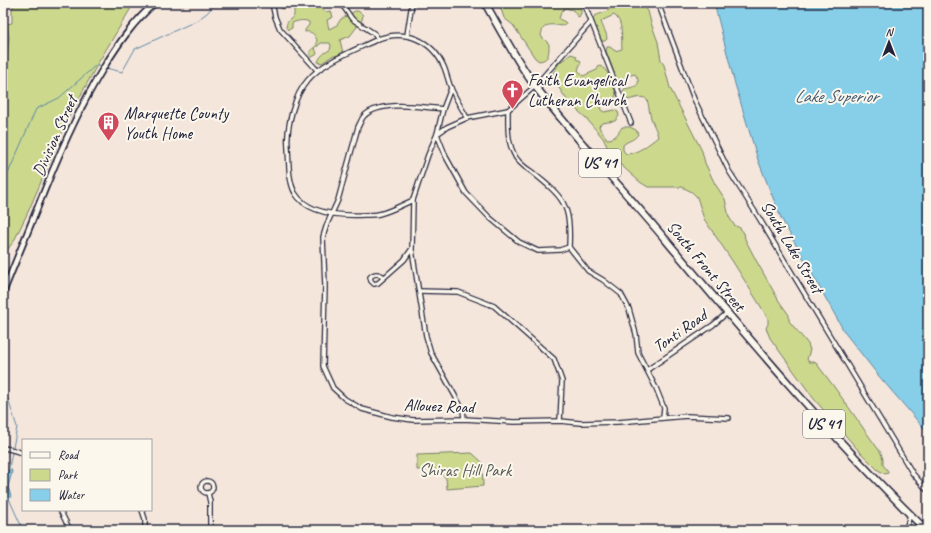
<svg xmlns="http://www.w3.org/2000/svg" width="931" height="533" viewBox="0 0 931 533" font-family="Caveat,sans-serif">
<rect width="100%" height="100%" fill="#f5e6dc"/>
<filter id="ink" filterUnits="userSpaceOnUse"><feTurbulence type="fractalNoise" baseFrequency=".025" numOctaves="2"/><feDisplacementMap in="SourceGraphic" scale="8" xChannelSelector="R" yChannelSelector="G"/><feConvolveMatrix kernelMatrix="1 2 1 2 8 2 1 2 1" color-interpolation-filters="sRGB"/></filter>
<g filter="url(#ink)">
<g fill="#ccd98d" stroke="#777e64">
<polygon points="16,3 134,3 98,63 68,119 28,212 14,241 7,250 3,250 3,80 4,79 9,38 7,24 12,23 12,8"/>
<path d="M279,3H320C321,10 324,13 331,11L333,17L327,20L329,29L337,25L341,19L355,11H358L363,15L362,20L350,36L340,40L343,53L340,56H332L322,63L318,62C320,56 325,52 330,50L331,46L330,43H321L315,49L317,53L316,55L312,57L310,56V51L317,45C318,38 313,30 305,32V30L309,25V22C304,19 297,21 292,23V28L288,30L286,27C287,20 290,20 294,16V9L290,6L282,9L278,5Z"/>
<path d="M499,3H581V13L579,17L577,16L573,10L565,8L561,12L559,19L565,22L566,24L563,26C553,25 543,21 541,36L549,44C549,54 549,60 539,61L535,58L513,25L504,18Z"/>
<path d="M610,3H641L648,11L651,23L658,42L661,60L664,65L670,88L702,151L705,163L715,184L725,199L729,217L734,225L740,228L744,233L745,239L757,262L779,301L789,315V321L808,344L810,350L807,359L809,362H813L816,363C839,392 859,423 881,453L883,459V465L888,471V473L885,474L878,470L859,451L814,399L770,338L766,328L768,324V318L733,262L704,219L697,197L692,192L682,187H648L640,182L612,157L603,138L585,117L569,103L559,88L552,80L551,77L559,63L571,54L577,56L576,58L577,60H580L581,62L578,70L583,76L597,70L599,66C607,66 615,88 616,95L614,99L602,100L599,103L601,110L604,112L615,110L618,112L619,116L615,121L602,123L599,126C600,132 605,134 607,139C615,139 618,134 622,127H630L636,130L638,134C634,141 628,140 623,145V150L626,154C637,154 649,144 658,137C657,130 653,125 651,118C646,100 652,93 628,100L623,94L624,89C635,87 643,86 635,74L627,76L620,81L616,78L606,51L607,47H610L615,51L622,49C621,39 624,21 614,15L601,21C602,27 607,32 607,39L605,41H601L593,24V18C597,13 604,14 609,10Z"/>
<polygon points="472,453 482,462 483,486 447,489 446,478 435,469 417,470 417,455"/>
</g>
<g fill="#87cee8" stroke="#5f89a3">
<polygon points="714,3 928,3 928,433 878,375 845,333 781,218 758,160 735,84"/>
<polygon points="11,469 12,472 8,487 11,496 6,504 3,505 3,477"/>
</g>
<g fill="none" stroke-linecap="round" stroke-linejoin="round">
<g stroke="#5f89a3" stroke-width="1">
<polyline points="106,68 122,72 135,49 196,21 207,13 216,3"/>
<polyline points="3,209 6,204 7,176 36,109 59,98 96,65 101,66"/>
<polyline points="3,389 6,393 17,427 8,473"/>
<polyline points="9,498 10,501 23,530"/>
</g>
<defs>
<g id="minor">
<polyline points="272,3 275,17 280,29 317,70"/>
<path d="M341,3L352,19L375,34L378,39C406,29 432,40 444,67C447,74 448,81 451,88C455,98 462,108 467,118"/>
<polyline points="584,3 631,123"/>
<polyline points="658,3 694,99 729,171 759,218 913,474 928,491"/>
<polyline points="407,35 412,3"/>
<path d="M378,39C358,49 322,62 308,80C294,95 286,128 288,148C289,162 288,180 295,193C308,215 342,216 364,215C369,215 375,215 379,214C391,211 402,205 413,200"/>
<polyline points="3,47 4,48"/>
<polyline points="451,88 443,109 437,134 446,157 466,193 489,217 519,242 538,251 560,250 569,247"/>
<path d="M443,109C421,107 381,100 364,116C361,119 360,124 358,127L338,200L327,224L323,237L325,286L323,366L333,388L345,399L362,409L392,417L413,420L464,419L514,422L560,421L580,423L618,422L687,416L729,418"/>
<path d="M508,110C508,124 507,139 513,152C516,161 524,167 532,172C564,198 571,204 569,247L588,271L603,280L621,294L629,309L636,334L638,353L656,388L664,408L663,418"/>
<path d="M385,277C379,274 375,272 370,277L371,281L374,284L378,283L404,260L411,250"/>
<polyline points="419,291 458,292 494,306 554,359 562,381 560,421"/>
<polyline points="647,370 713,325 727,313"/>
<polyline points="464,419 463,410 431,353 426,336 412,250 413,200 428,155 437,134 447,127 467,118 508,110 535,86 591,22"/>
<polyline points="3,448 9,449 23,453"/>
<circle cx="207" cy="487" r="6"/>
<polyline points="208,493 210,502 210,530"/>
<polyline points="60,510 69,528 72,530"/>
<polyline points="142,510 145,519 145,530"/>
<polyline points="906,530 910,514"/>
</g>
<path id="tertiary" d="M3,293C17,259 31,224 45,189C62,147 80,106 104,67C119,43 134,21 155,3"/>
<path id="trunk" d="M485,3C501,31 516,60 535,86C576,139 622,188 665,239C749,339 833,439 926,530"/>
</defs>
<use href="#minor" stroke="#22223b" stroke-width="6"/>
<use href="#tertiary" stroke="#22223b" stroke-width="8"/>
<use href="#trunk" stroke="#22223b" stroke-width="9"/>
<use href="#minor" stroke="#fbf7ec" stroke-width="3.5"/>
<use href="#tertiary" stroke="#fbf7ec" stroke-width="4.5"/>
<use href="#trunk" stroke="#fbf7ec" stroke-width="6"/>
</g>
</g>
<defs>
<symbol id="church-pin" viewBox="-11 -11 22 30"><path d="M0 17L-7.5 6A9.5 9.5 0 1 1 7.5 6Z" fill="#d1495b" stroke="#fbf7ec"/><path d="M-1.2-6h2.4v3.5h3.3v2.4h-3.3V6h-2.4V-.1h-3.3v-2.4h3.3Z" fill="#fff"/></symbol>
<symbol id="building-pin" viewBox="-11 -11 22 30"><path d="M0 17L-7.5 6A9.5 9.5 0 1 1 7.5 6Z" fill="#d1495b" stroke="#fbf7ec"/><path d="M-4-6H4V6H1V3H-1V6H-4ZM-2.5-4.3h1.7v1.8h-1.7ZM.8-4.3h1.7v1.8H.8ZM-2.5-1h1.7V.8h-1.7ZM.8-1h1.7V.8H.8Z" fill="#fff"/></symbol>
</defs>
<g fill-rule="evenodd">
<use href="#church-pin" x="500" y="78" width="25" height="34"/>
<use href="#building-pin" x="96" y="110" width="25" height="34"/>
</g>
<g text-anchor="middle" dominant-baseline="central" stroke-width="4" stroke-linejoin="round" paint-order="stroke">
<g fill="#fbf7ec" stroke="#636270" stroke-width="1">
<rect x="579" y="149" width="42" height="28" rx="3"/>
<rect x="803" y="410" width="42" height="28" rx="3"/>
</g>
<g font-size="16" font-weight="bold" fill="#22223b">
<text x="600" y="163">US 41</text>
<text x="824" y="424">US 41</text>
</g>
<g font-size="17" fill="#22223b" stroke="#fbf7ec" text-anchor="start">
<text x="528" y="80">Faith Evangelical<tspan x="528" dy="20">Lutheran Church</tspan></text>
<text x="124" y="113">Marquette County<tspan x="124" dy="20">Youth Home</tspan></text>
</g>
<g font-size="17" fill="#22223b" stroke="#fbf7ec">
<text transform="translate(55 136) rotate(-66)">Division Street</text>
<text transform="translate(792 247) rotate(59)">South Lake Street</text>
<text transform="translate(706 266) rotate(50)">South Front Street</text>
<text transform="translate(680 331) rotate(-35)">Tonti Road</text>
<text transform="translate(439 406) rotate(2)">Allouez Road</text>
</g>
<g font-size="17" fill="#555954" stroke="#fbf7ec">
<text x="465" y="470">Shiras Hill Park</text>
</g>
<g font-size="18" font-style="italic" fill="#40566f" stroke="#fbf7ec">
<text x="836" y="96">Lake Superior</text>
</g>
</g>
<rect width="931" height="533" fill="none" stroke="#fbf7ec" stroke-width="16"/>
<rect x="8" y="8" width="915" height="517" fill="none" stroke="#22223b" stroke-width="1.5" filter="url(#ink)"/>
<rect x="22" y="439" width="130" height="72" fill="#fbf7ec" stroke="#a4a2a5"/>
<rect x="30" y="452" width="20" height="6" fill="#fbf7ec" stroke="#a4a2a5"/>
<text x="58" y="459" font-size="12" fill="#22223b">Road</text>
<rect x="30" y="469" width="20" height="12" fill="#ccd98d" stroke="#a4a2a5"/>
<text x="58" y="479" font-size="12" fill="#22223b">Park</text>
<rect x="30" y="489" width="20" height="12" fill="#87cee8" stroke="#a4a2a5"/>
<text x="58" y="499" font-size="12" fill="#22223b">Water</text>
<g transform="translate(889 42)" stroke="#fbf7ec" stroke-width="3" paint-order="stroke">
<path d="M0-3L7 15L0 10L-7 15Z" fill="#22223b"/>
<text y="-6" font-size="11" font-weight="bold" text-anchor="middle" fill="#22223b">N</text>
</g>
</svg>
